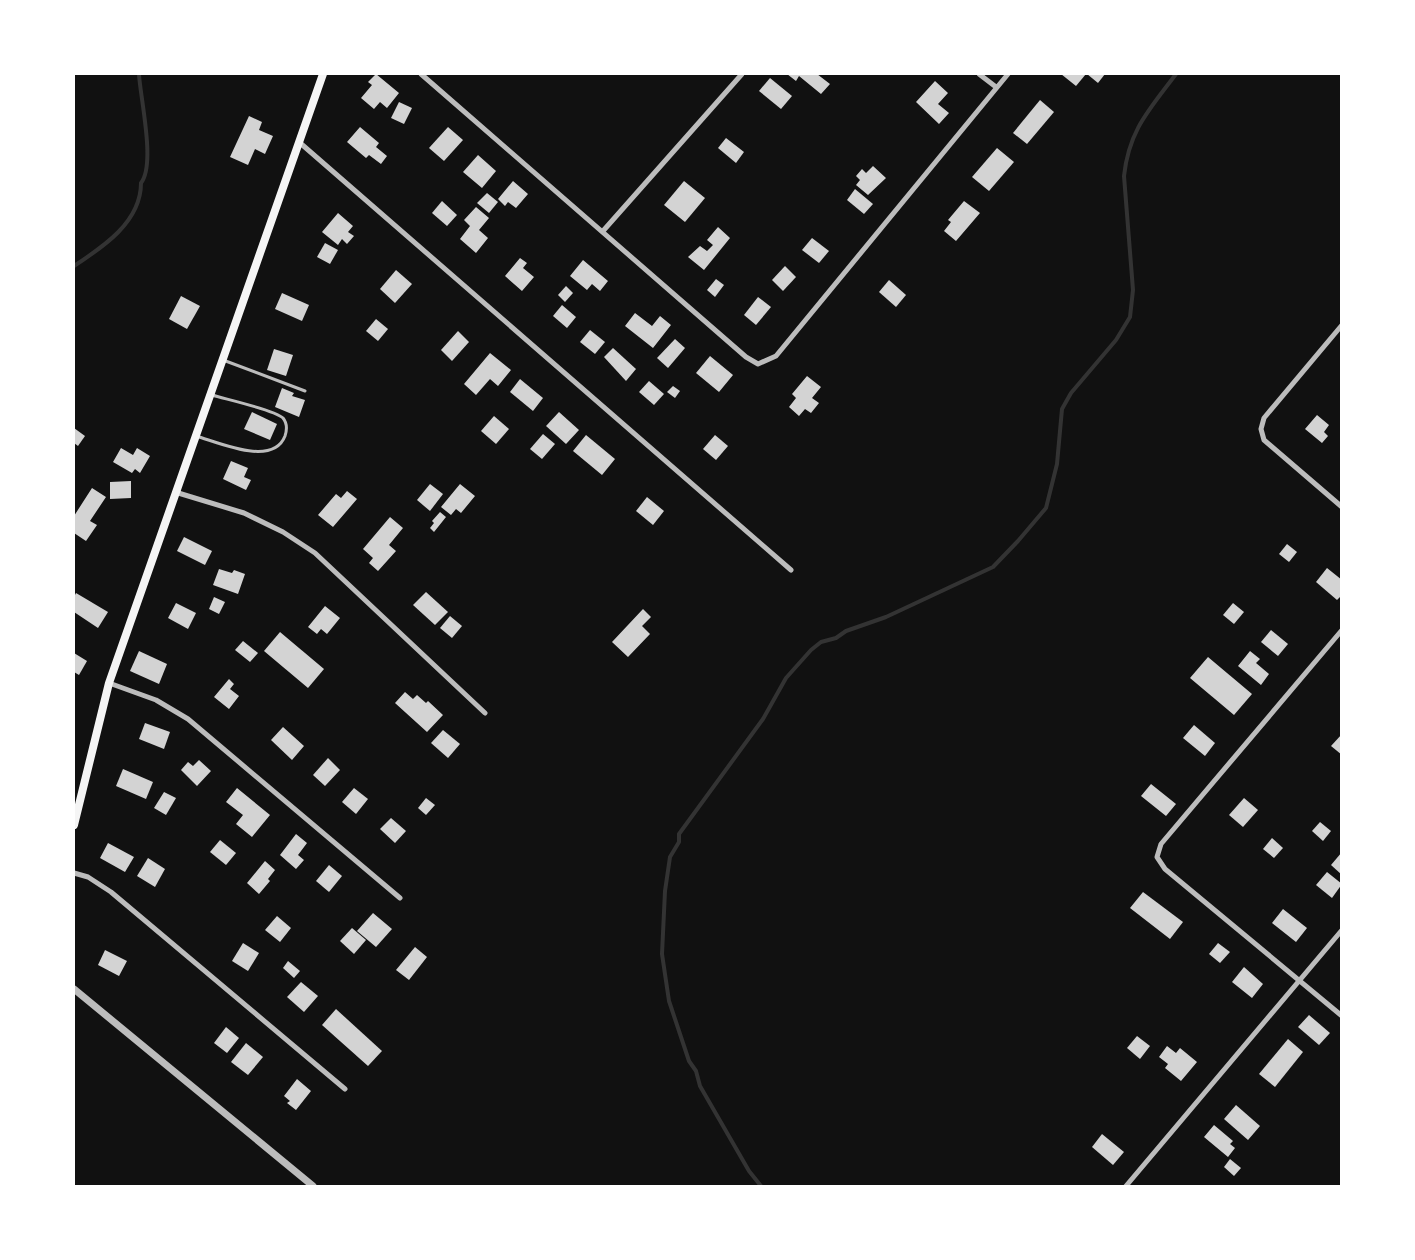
<svg xmlns="http://www.w3.org/2000/svg" width="1415" height="1260" viewBox="0 0 1415 1260" font-family="'DejaVu Sans',sans-serif">
<rect width="100%" height="100%" fill="#111"/>
<g fill="none" stroke-linecap="round" stroke-linejoin="round">
<g stroke="#333" stroke-width="4">
<path d="M74,266C103,247 141,222 141,183C156,164 140,97 139,74"/>
<path d="M761,1186L749,1171L700,1086L696,1071L689,1061L669,1001L662,954L665,891L670,857L679,842V834L763,719L786,678L811,650L821,642L836,638L846,631L886,617L993,567L1018,541L1046,508L1057,464L1062,409L1071,393L1116,340L1130,317L1133,290L1124,176C1129,130 1149,110 1176,74"/>
</g>
</g>
<g fill="#d3d3d3">
<polygon points="376,74 399,93 387,108 380,102 374,109 361,98 372,85 368,82"/>
<polygon points="787,74 817,74 830,84 821,94 799,76 796,81"/>
<polygon points="1061,74 1086,74 1076,86"/>
<polygon points="1087,74 1105,74 1098,83"/>
<polygon points="770,78 792,96 781,109 759,91"/>
<polygon points="935,81 948,93 938,104 949,113 939,124 916,102"/>
<polygon points="1040,100 1054,112 1027,144 1013,133"/>
<polygon points="399,102 412,108 404,124 391,118"/>
<polygon points="249,116 262,122 259,130 273,136 265,154 255,149 248,165 230,157"/>
<polygon points="360,127 379,143 376,147 387,156 381,164 369,155 366,158 347,142"/>
<polygon points="448,127 463,140 444,161 429,148"/>
<polygon points="726,138 744,152 736,163 718,148"/>
<polygon points="997,148 1014,162 989,191 972,177"/>
<polygon points="478,155 496,171 482,188 463,172"/>
<polygon points="873,166 886,178 868,195 856,185 860,180 856,176 862,169 866,173"/>
<polygon points="513,181 528,194 516,208 508,202 505,206 498,199"/>
<polygon points="684,181 705,198 685,222 664,205"/>
<polygon points="855,189 873,204 864,214 847,200"/>
<polygon points="487,193 498,202 489,213 477,203"/>
<polygon points="442,201 457,215 447,226 432,213"/>
<polygon points="964,201 980,213 956,241 944,231 951,222 948,220"/>
<polygon points="476,207 489,218 479,230 488,238 476,253 460,239 470,226 464,220"/>
<polygon points="338,213 353,226 348,232 354,236 347,244 342,239 338,245 322,232"/>
<polygon points="718,227 730,238 704,270 688,257 700,246 707,251 713,245 707,240"/>
<polygon points="812,238 829,251 819,263 802,250"/>
<polygon points="325,243 338,250 330,264 317,257"/>
<polygon points="520,258 527,263 523,268 534,277 522,291 505,276"/>
<polygon points="583,260 608,281 600,291 592,284 587,290 570,276"/>
<polygon points="785,266 796,277 783,291 772,280"/>
<polygon points="396,270 412,284 395,303 380,289"/>
<polygon points="716,279 724,285 715,297 707,290"/>
<polygon points="889,280 906,295 896,307 879,292"/>
<polygon points="566,286 573,293 565,302 558,295"/>
<polygon points="282,293 309,305 302,321 275,309"/>
<polygon points="181,296 200,306 187,329 169,319"/>
<polygon points="758,297 771,307 756,325 744,315"/>
<polygon points="562,305 576,317 567,328 553,316"/>
<polygon points="635,313 652,326 660,316 671,325 653,348 625,326"/>
<polygon points="376,319 388,329 378,341 366,331"/>
<polygon points="590,330 605,342 595,354 580,342"/>
<polygon points="458,331 469,342 452,361 441,350"/>
<polygon points="675,339 685,348 668,368 657,358"/>
<polygon points="613,348 636,369 626,381 604,357"/>
<polygon points="274,349 293,355 286,376 267,370"/>
<polygon points="490,353 511,370 498,386 490,379 476,395 464,384"/>
<polygon points="710,356 733,375 719,392 696,373"/>
<polygon points="807,376 821,387 812,398 819,403 811,413 805,409 799,416 789,407 796,398 792,394"/>
<polygon points="520,379 543,398 533,411 510,392"/>
<polygon points="649,381 664,394 654,405 639,392"/>
<polygon points="673,386 680,391 675,398 667,392"/>
<polygon points="282,388 294,393 292,396 305,400 299,417 275,407"/>
<polygon points="252,412 277,424 270,440 244,429"/>
<polygon points="559,412 579,430 566,444 546,426"/>
<polygon points="1317,415 1329,425 1324,432 1328,436 1322,443 1305,429"/>
<polygon points="494,416 509,429 496,444 481,431"/>
<polygon points="74,428 85,436 78,446 74,443"/>
<polygon points="543,434 555,444 542,459 530,449"/>
<polygon points="586,435 615,459 602,475 573,451"/>
<polygon points="715,435 728,446 716,460 703,449"/>
<polygon points="121,448 133,455 137,448 150,456 140,473 135,469 132,473 113,462"/>
<polygon points="231,461 248,468 244,477 251,480 246,490 223,479"/>
<polygon points="131,481 131,498 110,499 110,482"/>
<polygon points="430,484 443,494 430,511 417,500"/>
<polygon points="460,484 475,496 461,513 456,509 451,515 441,507"/>
<polygon points="92,488 106,497 90,521 97,525 86,541 74,533 74,516"/>
<polygon points="347,491 357,499 333,527 318,515 336,494 341,498"/>
<polygon points="647,497 664,511 653,525 636,511"/>
<polygon points="440,512 446,517 434,532 430,528 434,523 432,521"/>
<polygon points="390,517 403,528 389,545 396,551 378,571 369,563 373,558 363,549"/>
<polygon points="184,537 212,551 205,565 177,551"/>
<polygon points="1287,544 1297,552 1289,562 1279,554"/>
<polygon points="1327,568 1342,580 1342,595 1337,600 1316,582"/>
<polygon points="219,569 232,573 234,570 245,574 238,594 213,585"/>
<polygon points="426,592 448,612 435,625 413,605"/>
<polygon points="76,593 108,612 98,628 74,612 74,597"/>
<polygon points="214,597 225,602 219,614 209,609"/>
<polygon points="176,603 196,613 188,629 168,618"/>
<polygon points="1233,603 1244,612 1234,624 1223,615"/>
<polygon points="325,606 340,618 327,634 321,629 317,634 308,627"/>
<polygon points="643,609 651,617 642,626 650,634 628,657 612,642"/>
<polygon points="450,616 462,626 452,638 440,628"/>
<polygon points="1271,630 1288,644 1278,656 1261,642"/>
<polygon points="280,632 324,669 308,688 264,651"/>
<polygon points="243,641 258,653 250,662 235,650"/>
<polygon points="139,651 167,664 159,684 130,671"/>
<polygon points="1250,651 1260,659 1256,663 1269,674 1261,685 1238,666"/>
<polygon points="74,653 87,661 79,675 74,672"/>
<polygon points="1208,657 1252,694 1234,715 1190,678"/>
<polygon points="229,679 234,684 230,689 239,696 229,709 214,697"/>
<polygon points="405,692 413,699 417,695 426,703 428,701 443,715 427,732 395,703"/>
<polygon points="145,723 170,732 164,749 139,739"/>
<polygon points="1194,725 1215,743 1205,756 1183,738"/>
<polygon points="283,727 304,746 292,760 271,740"/>
<polygon points="443,730 460,744 448,758 431,743"/>
<polygon points="1342,734 1342,755 1331,746"/>
<polygon points="328,758 340,770 325,786 313,775"/>
<polygon points="199,760 211,771 197,786 181,770 188,762 193,766"/>
<polygon points="123,769 153,782 146,799 116,786"/>
<polygon points="1151,784 1176,804 1166,816 1141,796"/>
<polygon points="237,788 270,815 252,837 236,824 243,815 226,802"/>
<polygon points="354,788 368,799 356,814 342,802"/>
<polygon points="164,792 176,798 166,815 154,808"/>
<polygon points="426,798 435,805 426,815 418,808"/>
<polygon points="1244,798 1258,810 1243,827 1229,815"/>
<polygon points="391,818 406,831 395,843 380,829"/>
<polygon points="1320,822 1331,831 1323,841 1312,831"/>
<polygon points="296,834 307,843 298,855 304,860 296,869 280,855"/>
<polygon points="1272,838 1283,848 1274,858 1263,849"/>
<polygon points="220,840 236,853 226,865 210,852"/>
<polygon points="108,843 134,857 125,872 100,858"/>
<polygon points="1342,852 1342,875 1331,865"/>
<polygon points="148,858 165,869 155,887 137,876"/>
<polygon points="265,861 275,870 268,879 270,881 259,894 247,883"/>
<polygon points="329,865 342,876 329,892 316,881"/>
<polygon points="1327,872 1342,884 1332,898 1316,885"/>
<polygon points="1143,892 1183,922 1170,939 1130,908"/>
<polygon points="1283,909 1307,928 1296,942 1272,923"/>
<polygon points="373,913 392,929 376,947 357,931"/>
<polygon points="277,916 291,928 280,942 265,930"/>
<polygon points="352,928 366,940 354,954 340,941"/>
<polygon points="243,943 259,953 248,971 232,961"/>
<polygon points="1218,943 1230,952 1220,963 1209,954"/>
<polygon points="415,947 427,957 409,980 396,970"/>
<polygon points="105,950 127,961 119,976 98,965"/>
<polygon points="288,961 300,971 294,978 283,968"/>
<polygon points="1244,967 1263,984 1252,998 1232,982"/>
<polygon points="301,982 318,996 304,1012 287,997"/>
<polygon points="336,1009 382,1051 368,1066 322,1025"/>
<polygon points="1309,1015 1330,1033 1319,1045 1298,1027"/>
<polygon points="226,1027 239,1038 227,1053 214,1043"/>
<polygon points="1137,1036 1150,1046 1140,1059 1127,1048"/>
<polygon points="1288,1039 1303,1052 1275,1087 1259,1074"/>
<polygon points="246,1043 263,1057 248,1075 231,1062"/>
<polygon points="1167,1046 1176,1053 1180,1048 1197,1062 1181,1081 1165,1068 1168,1064 1159,1057"/>
<polygon points="297,1079 311,1091 296,1110 287,1103 290,1101 284,1096"/>
<polygon points="1236,1105 1260,1126 1248,1140 1224,1119"/>
<polygon points="1214,1125 1233,1141 1230,1144 1235,1148 1228,1157 1204,1137"/>
<polygon points="1102,1134 1124,1152 1113,1165 1092,1147"/>
<polygon points="1230,1159 1241,1168 1234,1176 1224,1167"/>
</g>
<g fill="none" stroke-linecap="round" stroke-linejoin="round">
<g stroke="#bcbcbc" stroke-width="3">
<polyline points="223,360 305,391"/>
<path d="M196,436C220,443 273,467 285,436C287,430 287,423 283,418C275,410 225,399 212,395"/>
</g>
<g stroke="#bcbcbc" stroke-width="5">
<polyline points="421,74 746,357 758,364 776,356 1008,74"/>
<polyline points="979,74 996,87"/>
<polyline points="299,142 791,570"/>
<polyline points="603,231 742,74"/>
<polyline points="1342,325 1264,418 1261,429 1264,440 1342,507"/>
<polyline points="175,492 244,513 283,532 315,553 485,713"/>
<polyline points="1342,630 1161,844 1157,857 1165,869 1342,1016"/>
<polyline points="109,683 156,700 188,719 400,898"/>
<polyline points="74,873 88,877 111,892 345,1089"/>
<polyline points="1126,1186 1342,930"/>
</g>
<polyline stroke="#bcbcbc" stroke-width="7" points="74,989 313,1186"/>
<polyline stroke="#f5f5f5" stroke-width="8" points="74,825 109,683 323,74"/>
</g>
<rect width="1415" height="1260" fill="none" stroke="#ffffff" stroke-width="150"/>
</svg>
